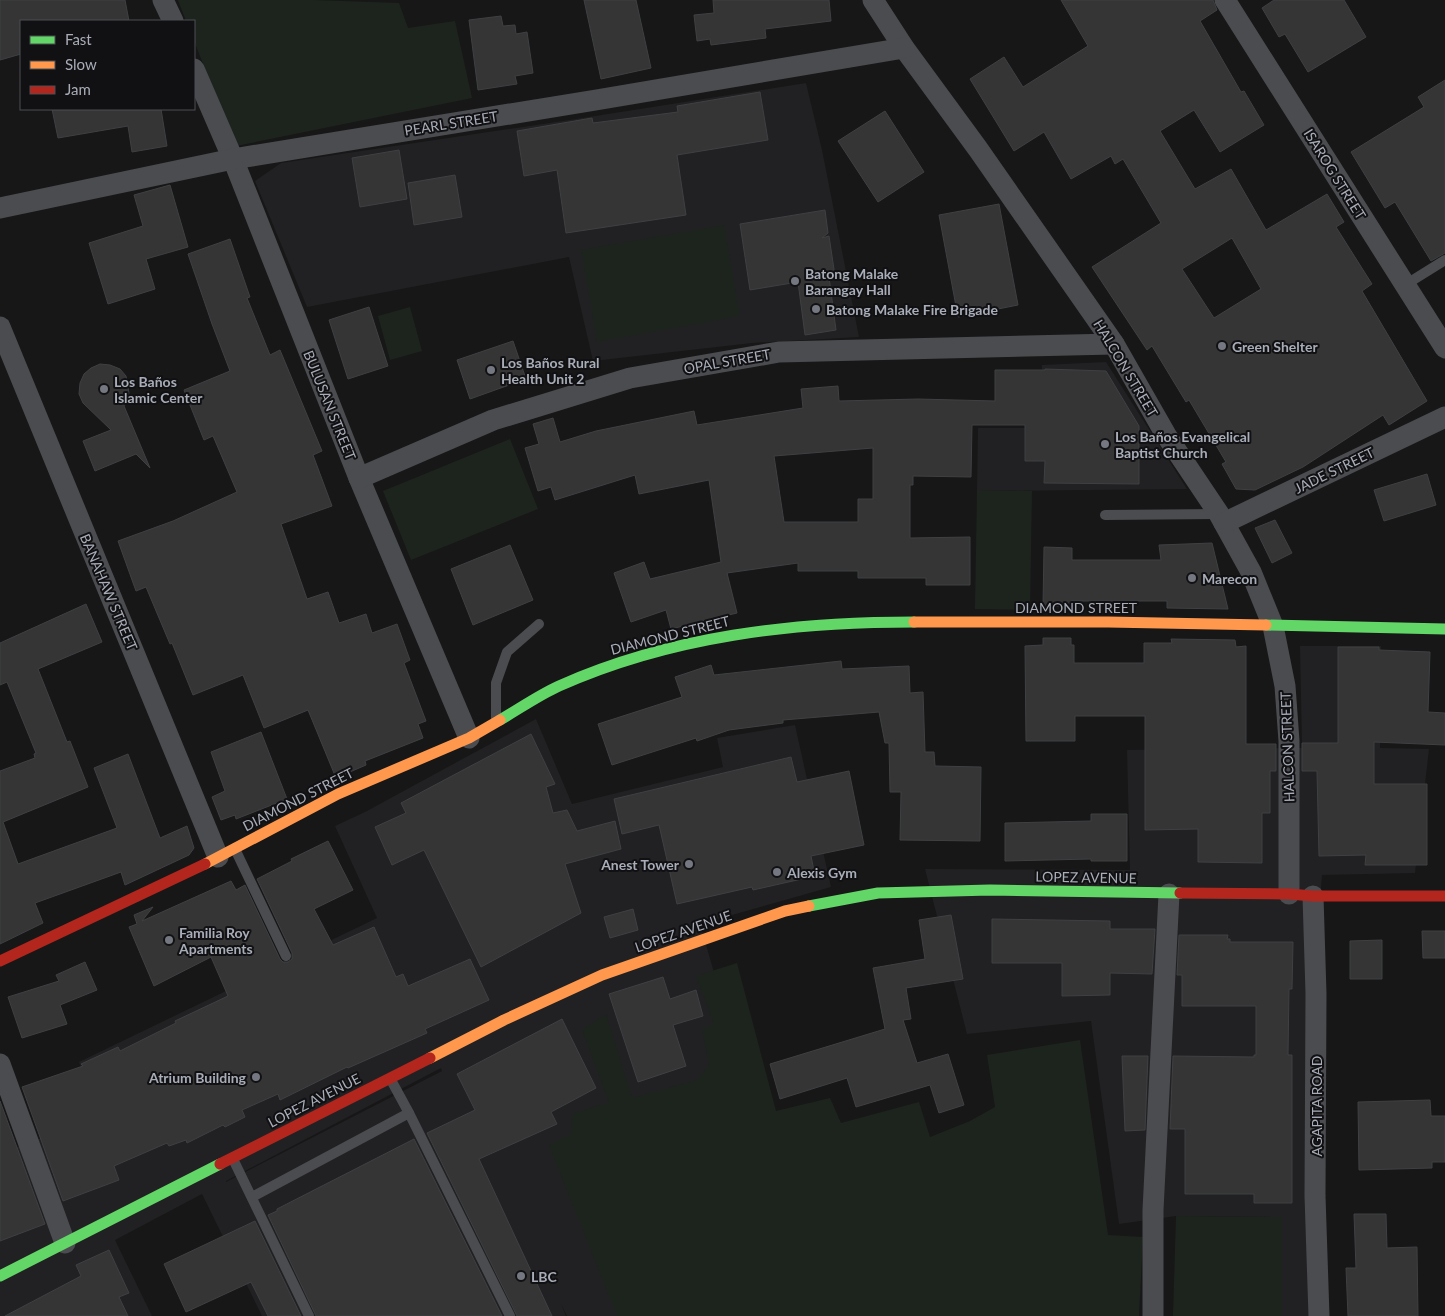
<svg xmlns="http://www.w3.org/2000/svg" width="1445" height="1316" viewBox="0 0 1445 1316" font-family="Lato,sans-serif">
<rect width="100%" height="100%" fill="#171717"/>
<g fill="#212123" fill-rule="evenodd">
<polygon points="806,83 822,150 859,337 752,343 593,361 569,257 307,307 255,181 281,163 576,119"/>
<polygon points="1106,362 1187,489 977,491 978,428 1042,428 1042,365"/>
<polygon points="1300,646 1381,646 1380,748 1429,749 1415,873 1322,875 1318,925 1322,1316 1282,1316 1281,1217 1176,1216 1119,1224 1091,1021 967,1034 925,869 1130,870 1127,750 1302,748"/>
<path d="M536,719L572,804L723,767L717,738L795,725L831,887L700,924L807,1293L758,1316H567L561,1304L566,1316H262L202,1194L115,1240L152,1316H0V1153L100,1117L79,1062L377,918L335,826L365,812ZM441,1068L442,1071L226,1182V1181Z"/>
</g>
<g fill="#1d241e">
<polygon points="178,0 313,0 399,3 408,28 455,21 472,98 236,146 194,41 194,21 186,21"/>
<polygon points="724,225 740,316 597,342 581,250"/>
<polygon points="410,307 422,351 390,360 378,316"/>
<polygon points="510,439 538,509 411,560 383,491"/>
<polygon points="977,491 1032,491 1030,610 975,609"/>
<polygon points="737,963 776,1111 830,1098 841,1123 919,1102 930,1137 970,1121 995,1107 987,1055 1080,1040 1108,1235 1143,1237 1139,1316 617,1316 549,1145 571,1134 572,1114 609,1102 582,1030 606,1014 632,1098 697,1080 709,1065 702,1030 714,1024 696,976"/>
<polygon points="1176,1216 1282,1217 1282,1316 1173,1316"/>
</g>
<g fill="#353536" stroke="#3f4043" fill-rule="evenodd">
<polygon points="0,0 125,0 129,21 21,21 21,54 0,60"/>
<polygon points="584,0 636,0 651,68 601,79"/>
<polygon points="713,0 829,0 831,21 765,29 766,38 711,45 710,39 697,41 694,15 714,13"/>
<path d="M1061,0H1213L1217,10L1200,21L1241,92L1244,91L1264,125L1220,152L1194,110L1160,131L1195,189L1231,169L1266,230L1327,194L1344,222L1336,227L1372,284L1362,291L1427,401L1389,425L1383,415L1303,467L1255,490L1236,489L1222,464L1226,462L1189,400L1186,402L1152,346L1147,350L1092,267L1161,223L1123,159L1115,164L1111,156L1071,179L1044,132L1014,151L970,79L1004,57L1023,87L1088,46ZM1232,238L1261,289L1214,318L1182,269Z"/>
<polygon points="1274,0 1344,0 1366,37 1308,72 1285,34 1279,37 1262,8"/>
<polygon points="501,16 503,26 515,25 516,34 527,32 533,73 515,76 517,84 478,90 469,20"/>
<polygon points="1445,80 1445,253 1431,261 1395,202 1385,208 1351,152 1424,107 1418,97"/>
<polygon points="760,92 768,140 677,155 686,215 566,233 557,170 524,176 517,131 592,118 593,123 678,112 677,106"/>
<polygon points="52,109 161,109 167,146 132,152 128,126 58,138"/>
<polygon points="885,111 924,172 878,202 838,141"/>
<polygon points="399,150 407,199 360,207 352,158"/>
<polygon points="455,175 462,217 414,225 408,183"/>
<polygon points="170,185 188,247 146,259 155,289 108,304 89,243 143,226 134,195"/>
<polygon points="999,204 1018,305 958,317 939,215"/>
<polygon points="825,210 828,233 822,238 829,236 835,276 829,277 836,330 805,335 798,282 750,290 740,224"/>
<polygon points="230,239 250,297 247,298 270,355 280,350 322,451 313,455 332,506 281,524 307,599 328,592 339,623 366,614 372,633 397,624 410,660 404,663 426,721 418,724 423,738 365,761 366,765 336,778 308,710 264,728 243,675 193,695 172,643 170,644 146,587 136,591 118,541 173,521 237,492 213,436 204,440 184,390 230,371 212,324 188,254"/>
<polygon points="369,307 388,366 348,379 329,320"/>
<polygon points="513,341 526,379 470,399 457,360"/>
<polygon points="100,364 110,365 120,369 126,376 129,393 124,406 150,468 136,454 95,471 83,441 111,430 83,403 79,394 80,383 84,374 91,368"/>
<path d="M1045,369L1106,371L1139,426V484L1044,483L1045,461H1025V425H972L971,477L913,476V485H910V538L970,537V585H926V578H858V571H798V563L727,573L737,613L671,629L666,610L631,622L614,573L644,562L650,579L721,562L709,480L639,494L635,475L555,500L551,487L538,491L525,448L539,444L533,424L553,418L560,442L596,431L694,411L697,425L803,408L801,389L838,386L839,401L918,399L995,401V370H1045ZM873,448V499H858V522H784L774,456Z"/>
<polygon points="1427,474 1436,505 1384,521 1374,490"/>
<polygon points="1275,520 1292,553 1272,563 1255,528"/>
<polygon points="1212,543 1228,609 1167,608 1167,601 1071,601 1071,606 1043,606 1044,547 1072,548 1072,560 1161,560 1159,545"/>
<polygon points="510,545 533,600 473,625 451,569"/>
<polygon points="86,604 102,642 38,669 67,742 70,741 88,787 3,822 18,864 117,828 94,768 128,754 160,838 187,826 194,848 189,855 125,885 121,872 35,903 43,923 0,944 0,771 35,758 34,754 36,753 7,682 0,685 0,643"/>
<polygon points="1043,638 1071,638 1071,645 1074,645 1074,663 1144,663 1144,643 1172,643 1171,639 1235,640 1236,647 1246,646 1246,744 1276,744 1276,771 1270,771 1270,813 1262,813 1262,863 1198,862 1198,829 1145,830 1145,716 1075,716 1075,741 1026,741 1025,646 1043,645"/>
<polygon points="1338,647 1379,647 1379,650 1430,652 1428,712 1445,713 1445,745 1374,742 1374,784 1427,784 1427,865 1365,865 1366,855 1319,856 1317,771 1302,771 1302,743 1338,743"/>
<polygon points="841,661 842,669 909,666 910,693 923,692 925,752 934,752 935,766 981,767 980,841 900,840 901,792 890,792 889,743 885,743 879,712 783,720 783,723 729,730 697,741 696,738 612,765 598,724 682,697 675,677 711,665 714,675"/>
<polygon points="261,732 287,799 236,819 235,815 221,820 212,797 225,791 211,752"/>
<polygon points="531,734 555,784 546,787 553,813 567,810 577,831 615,821 621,849 565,864 581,913 481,967 424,850 392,865 375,827 406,813 401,803"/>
<polygon points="791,757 797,782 849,771 864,845 811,856 815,876 753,890 752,887 677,904 659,825 622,834 614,799"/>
<polygon points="1091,814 1127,814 1127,861 1091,861 1091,859 1005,861 1005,823 1091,821"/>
<polygon points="328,841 353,890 314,909 333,945 374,927 396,977 403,974 408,986 470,959 489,1000 425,1029 427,1033 348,1068 347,1067 280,1100 278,1094 242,1110 245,1117 225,1127 223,1125 187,1143 186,1140 169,1146 167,1143 114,1166 119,1180 63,1201 22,1087 83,1066 81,1064 118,1047 120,1051 176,1023 175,1021 228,996 211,957 154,986 129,927 137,924 134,915 153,907 142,921 231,881 236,890 245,885 280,959 283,962 288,962 292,959 292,953 257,879 292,861 291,859"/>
<polygon points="633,909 638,930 610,938 604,917"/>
<polygon points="951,915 963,979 906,988 911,1019 903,1020 917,1063 948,1054 964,1105 939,1113 930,1085 856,1107 847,1078 780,1099 770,1064 885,1029 873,968 925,959 919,920"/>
<polygon points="992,919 1110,921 1110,929 1155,929 1152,974 1110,973 1110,995 1062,996 1062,963 992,963"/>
<polygon points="1422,931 1445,931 1445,958 1423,958"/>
<polygon points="1179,935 1228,935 1227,939 1230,939 1230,942 1293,942 1292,989 1289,989 1288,1055 1292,1055 1292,1203 1254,1203 1254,1194 1185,1194 1185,1129 1170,1129 1173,1056 1254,1057 1254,1055 1256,1055 1256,1006 1182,1006 1182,975 1177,975"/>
<polygon points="1382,940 1382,979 1350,979 1350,941"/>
<polygon points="85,962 97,990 60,1005 67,1024 22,1038 8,997 59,981 56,975"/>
<polygon points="663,977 670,999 696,990 703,1016 673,1025 686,1066 638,1082 609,994"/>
<polygon points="562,1019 596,1088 551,1112 557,1124 479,1159 552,1316 517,1316 427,1133 475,1110 457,1074"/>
<polygon points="1122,1056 1148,1056 1145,1130 1125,1131"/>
<polygon points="1430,1100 1431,1116 1445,1116 1445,1162 1432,1162 1432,1168 1359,1170 1358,1102"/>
<polygon points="0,1101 45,1224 0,1241"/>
<polygon points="414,1139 502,1316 316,1316 268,1215 277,1211 277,1209"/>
<polygon points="1354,1214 1386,1214 1387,1248 1417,1247 1418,1316 1348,1316 1346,1268 1356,1268"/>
<polygon points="255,1221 301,1316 268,1316 251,1282 186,1312 164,1264"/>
<polygon points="109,1250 129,1293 119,1297 128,1316 5,1316 81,1276 76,1265"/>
</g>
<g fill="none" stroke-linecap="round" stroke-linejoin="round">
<g stroke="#4b4c50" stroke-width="10">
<polyline points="1405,285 1445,260"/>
<polyline points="1105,515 1219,514"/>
<polyline points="496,719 496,683 507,652 539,624"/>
<polyline points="235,849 286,956"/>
<polyline points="391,1080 409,1113 510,1316"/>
<polyline points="233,1159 309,1316"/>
<polyline points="252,1197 409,1113"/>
</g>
<g stroke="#4b4c50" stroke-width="21">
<polyline points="163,0 173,21"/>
<polyline points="873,0 904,48 978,149 1114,344 1166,435 1219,514 1251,572 1273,626 1285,686 1289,741 1289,894"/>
<polyline points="1225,0 1445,348"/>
<polyline points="194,69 233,159 359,478 469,738"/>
<polyline points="0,208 233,159 596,100 904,48"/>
<polyline points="0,327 218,857"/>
<polyline points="359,478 493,420 630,378 779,352 1114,344"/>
<polyline points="1224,523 1445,417"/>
<polyline points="1313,896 1316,994 1315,1196 1319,1316"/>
<polyline points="0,1064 65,1243"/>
<polyline points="1153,1316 1153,1210 1169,894"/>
</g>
<g stroke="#63d668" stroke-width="11">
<polyline points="1266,625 1445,629"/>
<path d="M500,720C519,709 539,695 559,686C671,636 793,622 914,622"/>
<polyline points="809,906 878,893 990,890 1180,893"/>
<polyline points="0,1276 220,1164"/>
</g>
<g stroke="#ff974d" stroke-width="11">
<polyline points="914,622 1108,622 1266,625"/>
<polyline points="205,864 338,794 469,738 500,720"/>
<polyline points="430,1058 504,1020 602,975 785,911 809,906"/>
</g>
<g stroke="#b3261e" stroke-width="11">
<polyline points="1180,893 1289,894 1313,896 1445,896"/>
<polyline points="0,961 205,864"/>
<polyline points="220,1164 430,1058"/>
</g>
</g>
<g fill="#757880" stroke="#111113" stroke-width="2">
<circle cx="795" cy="281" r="5"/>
<circle cx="816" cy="309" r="5"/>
<circle cx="1222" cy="346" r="5"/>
<circle cx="491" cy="370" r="5"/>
<circle cx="104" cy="389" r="5"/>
<circle cx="1105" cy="444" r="5"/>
<circle cx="1192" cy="578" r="5"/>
<circle cx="689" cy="864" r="5"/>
<circle cx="777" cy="872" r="5"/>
<circle cx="169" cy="940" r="5"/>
<circle cx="256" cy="1077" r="5"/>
<circle cx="521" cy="1276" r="5"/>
</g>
<g text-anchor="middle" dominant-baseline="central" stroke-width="4" stroke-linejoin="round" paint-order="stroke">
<g font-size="14" fill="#a8adb8" stroke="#111113">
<text transform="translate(451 123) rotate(-9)">PEARL STREET</text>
<text transform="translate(1335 174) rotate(58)">ISAROG STREET</text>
<text transform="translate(727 361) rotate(-10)">OPAL STREET</text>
<text transform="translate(1126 368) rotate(59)">HALCON STREET</text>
<text transform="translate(330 405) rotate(68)">BULUSAN STREET</text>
<text transform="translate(1334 470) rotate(-26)">JADE STREET</text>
<text transform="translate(109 592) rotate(67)">BANAHAW STREET</text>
<text x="1076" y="607">DIAMOND STREET</text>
<text transform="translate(670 635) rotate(-14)">DIAMOND STREET</text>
<text transform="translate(1287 747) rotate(-92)">HALCON STREET</text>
<text transform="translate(298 799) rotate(-27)">DIAMOND STREET</text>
<text transform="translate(1086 877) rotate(1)">LOPEZ AVENUE</text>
<text transform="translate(683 931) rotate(-19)">LOPEZ AVENUE</text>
<text transform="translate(314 1100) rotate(-27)">LOPEZ AVENUE</text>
<text transform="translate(1316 1106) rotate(-90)">AGAPITA ROAD</text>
</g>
<g font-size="14" font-weight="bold" fill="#a8adb8" stroke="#111113" text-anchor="start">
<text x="805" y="273">Batong Malake<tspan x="805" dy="16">Barangay Hall</tspan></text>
<text x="826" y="309">Batong Malake Fire Brigade</text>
<text x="1232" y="346">Green Shelter</text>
<text x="501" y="362">Los Baños Rural<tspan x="501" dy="16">Health Unit 2</tspan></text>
<text x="114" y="381">Los Baños<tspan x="114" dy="16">Islamic Center</tspan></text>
<text x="1115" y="436">Los Baños Evangelical<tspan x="1115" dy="16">Baptist Church</tspan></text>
<text x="1202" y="578">Marecon</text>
<text x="679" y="864" text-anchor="end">Anest Tower</text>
<text x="787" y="872">Alexis Gym</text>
<text x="179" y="932">Familia Roy<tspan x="179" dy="16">Apartments</tspan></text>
<text x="246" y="1077" text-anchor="end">Atrium Building</text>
<text x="531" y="1276">LBC</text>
</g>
</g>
<rect x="20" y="20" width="175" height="90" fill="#111113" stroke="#4d4f55"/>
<rect x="30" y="36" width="25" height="8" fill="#63d668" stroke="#4d4f55"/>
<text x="65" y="45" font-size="15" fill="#a8adb8">Fast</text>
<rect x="30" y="61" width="25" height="8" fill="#ff974d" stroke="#4d4f55"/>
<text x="65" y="70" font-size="15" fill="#a8adb8">Slow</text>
<rect x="30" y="86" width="25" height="8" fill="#b3261e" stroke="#4d4f55"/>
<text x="65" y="95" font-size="15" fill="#a8adb8">Jam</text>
</svg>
